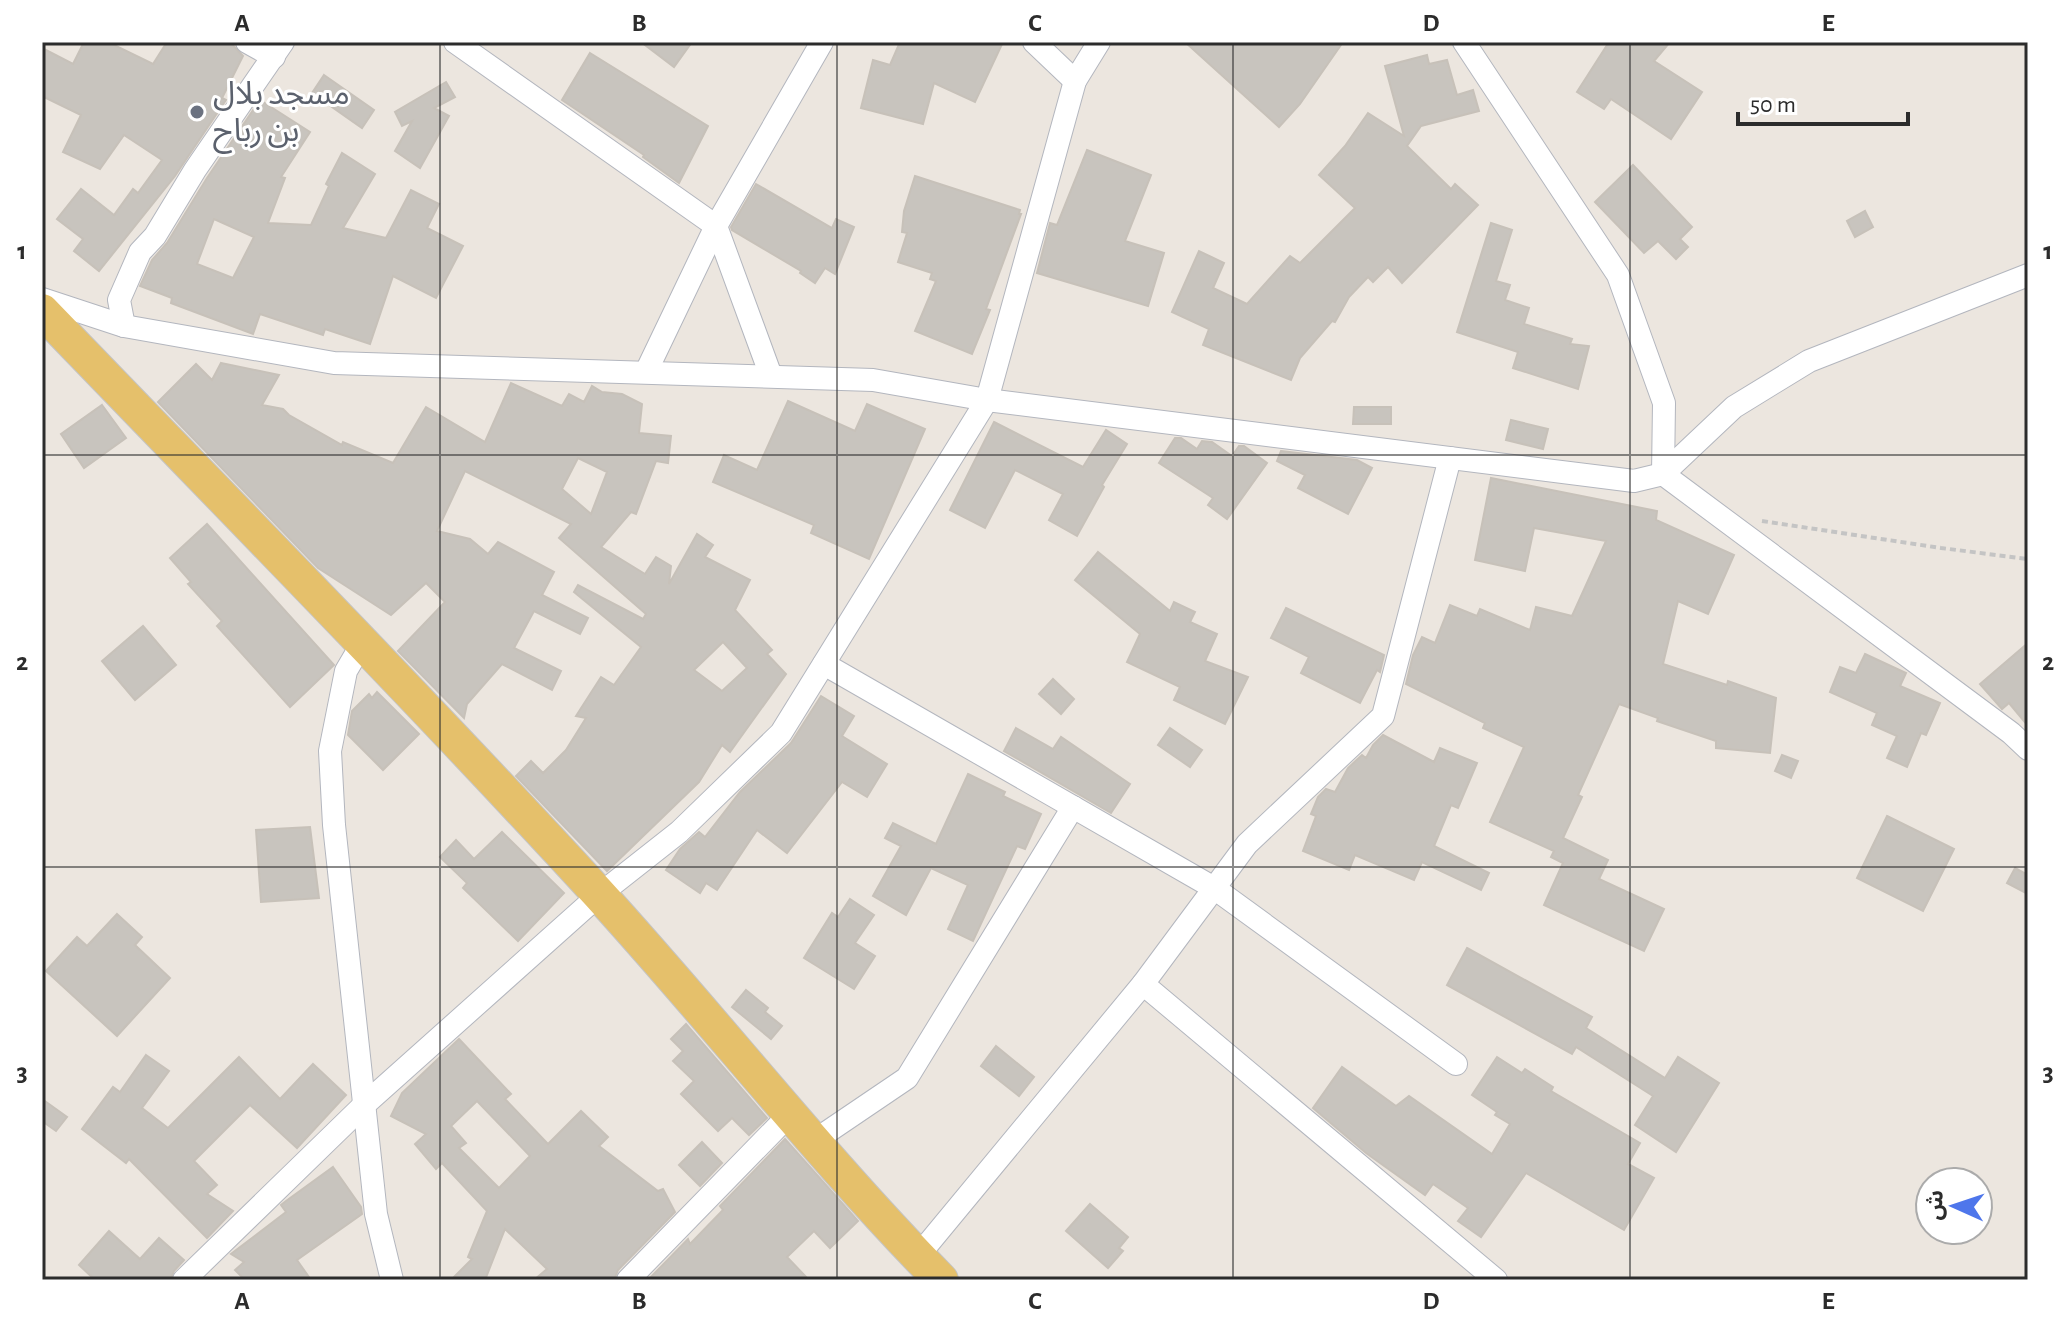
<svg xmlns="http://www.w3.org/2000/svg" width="2070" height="1322" viewBox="0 0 2070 1322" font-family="'Alegreya Sans','Noto Sans Arabic',sans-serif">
<rect width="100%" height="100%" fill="#ece6df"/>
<g fill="#c8c4be" stroke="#c7c1b9" stroke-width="2" fill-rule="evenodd">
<polygon points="84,42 108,42 153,64 167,42 230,42 243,56 222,98 226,100 175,176 99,271 74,251 83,239 57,219 81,189 114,215 133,189 138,193 162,160 124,135 100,169 63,152 81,115 42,96 42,48 73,64"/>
<polygon points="641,42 692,42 674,67"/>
<polygon points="900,42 1003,42 975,102 934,83 923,124 861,108 873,60 890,65"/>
<polygon points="1185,42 1343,42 1300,104 1279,127"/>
<polygon points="1609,42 1670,42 1654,61 1702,92 1671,139 1611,99 1604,109 1577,92"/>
<polygon points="590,53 708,126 679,183 643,157 644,155 562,100"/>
<polygon points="1427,55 1429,64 1447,60 1457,95 1473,90 1479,111 1421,126 1407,146 1451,189 1455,184 1478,205 1402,283 1388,267 1373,282 1368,277 1349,297 1335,322 1332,321 1300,358 1291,380 1203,345 1209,329 1172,312 1199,251 1224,263 1213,288 1247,304 1290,256 1300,263 1355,208 1319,175 1345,146 1368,113 1404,136 1385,66"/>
<polygon points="324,75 374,110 362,128 312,93"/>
<polygon points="446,82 455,97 434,108 449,116 420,168 395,151 412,121 402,126 395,112"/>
<path d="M260,100L310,132L281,177L285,178L268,223L311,225L329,186L326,184L342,153L375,174L343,228L386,238L411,190L439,204L427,228L463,246L436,298L393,276L370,344L325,329L323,335L260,314L253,334L171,303L172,298L140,286L152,260L167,243L207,178ZM214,219L254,237L233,278L197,264Z"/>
<polygon points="1087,150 1151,175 1125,241 1164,253 1148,306 1037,273 1050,223 1057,225"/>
<polygon points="1633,165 1692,227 1680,239 1688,247 1676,259 1658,241 1644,253 1595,202"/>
<polygon points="915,176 1020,210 1019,214 1021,214 986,309 990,310 972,354 915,331 936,281 930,279 932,273 898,262 907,233 902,232 904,211"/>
<polygon points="756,184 832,228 836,219 854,227 835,274 825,268 815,283 800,273 801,271 732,230 731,227"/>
<polygon points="1865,211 1873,227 1855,237 1847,221"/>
<polygon points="1491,223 1512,230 1496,281 1510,285 1505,300 1529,308 1524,324 1572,339 1570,344 1589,346 1578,389 1513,368 1518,352 1457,332"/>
<path d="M221,363L279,375L262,405L283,409L289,415L342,445L343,442L393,463L426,407L485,442L511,383L562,406L569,394L584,402L592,386L602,392L622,394L642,404L639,433L671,436L668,463L656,461L636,514L631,512L601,547L645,574L656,557L671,566L669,584L697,534L713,545L705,557L750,580L735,610L772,650L767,654L786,674L730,752L722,745L699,782L607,871L516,776L531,761L543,773L566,750L586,718L576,716L601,677L614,685L641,647L574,592L578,585L643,619L646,614L559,538L571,524L465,471L437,531L470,539L488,554L498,542L554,572L542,595L588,618L580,634L534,611L514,648L561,671L552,690L502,664L467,704L464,718L398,651L445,602L426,583L391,615L318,568L158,402L196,364L212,380ZM578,458L607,472L591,514L562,489ZM723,642L747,668L722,691L694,670Z"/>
<polygon points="788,401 855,431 867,404 925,429 869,559 811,533 814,525 713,482 724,455 757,470"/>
<polygon points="102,405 126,438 84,468 61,434"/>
<polygon points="1354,407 1391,407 1391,424 1353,424"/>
<polygon points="1511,420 1548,429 1543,449 1506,440"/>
<polygon points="994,422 1083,467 1106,430 1127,444 1102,485 1104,487 1077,536 1049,520 1063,494 1015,470 985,528 950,510"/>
<polygon points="1175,438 1181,438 1197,449 1202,441 1212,442 1232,456 1239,446 1244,446 1267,463 1227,519 1208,505 1213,498 1159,463"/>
<polygon points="1281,451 1357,460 1372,468 1348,514 1298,488 1305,475 1277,461"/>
<polygon points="1491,478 1657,511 1656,520 1734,555 1708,614 1678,601 1663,664 1727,685 1728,681 1776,698 1770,753 1716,748 1716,741 1657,721 1658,718 1619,704 1578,795 1582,797 1563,838 1608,860 1599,879 1664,909 1644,951 1544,905 1563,863 1551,857 1554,851 1490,822 1524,747 1483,728 1485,723 1406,684 1413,655 1422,637 1435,643 1450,605 1477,616 1480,609 1530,630 1536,607 1572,616 1606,541 1534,528 1525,571 1475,560"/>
<polygon points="207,524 334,665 290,707 217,626 222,621 188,584 191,582 170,558"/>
<polygon points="1098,552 1170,611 1174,602 1195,612 1190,622 1217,634 1205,661 1248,677 1225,724 1174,700 1180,687 1127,662 1140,634 1075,580"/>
<polygon points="1286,608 1384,655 1380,672 1377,670 1360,703 1301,673 1309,657 1271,638"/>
<polygon points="143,626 176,665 135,700 102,661"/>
<polygon points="2028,643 2028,726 2009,703 2002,709 1980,684"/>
<polygon points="1865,654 1906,673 1900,686 1940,703 1926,735 1921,733 1907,767 1887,758 1897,736 1872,725 1877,713 1830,692 1840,667 1856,673"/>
<polygon points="1053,679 1074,699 1061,714 1039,694"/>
<polygon points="377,692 419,734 383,770 348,735 352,711 369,694 372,698"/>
<polygon points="821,696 854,716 842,736 887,764 867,797 842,782 787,853 757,830 717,890 706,883 700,893 666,870 680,849 699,832 705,837 740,792 791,743"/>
<polygon points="1016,728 1053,749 1061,737 1130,784 1111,813 1004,751"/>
<polygon points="1170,728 1202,750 1190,767 1158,745"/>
<polygon points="1383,735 1434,762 1440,748 1477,763 1458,808 1451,805 1434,846 1489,873 1481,890 1422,862 1414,880 1355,855 1349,870 1303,851 1316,816 1311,814 1318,797 1326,789 1335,792 1348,768 1362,755 1366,758 1373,745"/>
<polygon points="1782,755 1798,761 1791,778 1775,771"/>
<polygon points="968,774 1005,792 1003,796 1041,814 1025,849 1017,846 973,941 948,929 968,885 931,868 906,915 873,896 901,846 885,838 893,823 936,844"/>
<polygon points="1887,816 1954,849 1923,911 1857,878"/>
<polygon points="310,827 319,898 261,902 256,830"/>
<polygon points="502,832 564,893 518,941 463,888 467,883 440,857 456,840 474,859"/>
<polygon points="2015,868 2028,875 2028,894 2007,883"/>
<polygon points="850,899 874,915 855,943 875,956 854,989 804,958 832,913 838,917"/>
<polygon points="117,914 142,937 135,945 170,978 117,1036 46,971 77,937 87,946"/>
<polygon points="1467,948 1592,1017 1586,1028 1665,1078 1678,1057 1719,1083 1676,1152 1635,1125 1653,1096 1576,1047 1572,1054 1447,985"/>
<polygon points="746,990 768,1008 765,1012 782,1026 771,1039 732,1007"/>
<polygon points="686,1024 767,1118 749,1135 732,1118 718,1131 681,1094 694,1081 673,1061 683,1051 671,1039"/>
<path d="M459,1039L511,1094L505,1099L548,1144L581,1111L608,1137L599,1146L658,1191L663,1189L675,1212L618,1270L614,1280H534L547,1269L505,1229L485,1280H451L472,1259L468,1257L487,1211L442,1163L436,1169L415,1144L426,1134L391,1116L402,1093ZM477,1101L530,1156L499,1188L459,1148L466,1143L451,1126Z"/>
<polygon points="996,1046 1034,1077 1019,1096 981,1066"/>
<polygon points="146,1055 169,1071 142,1108 168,1128 239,1057 280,1099 313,1064 346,1095 297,1148 250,1105 194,1161 217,1185 207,1194 233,1211 207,1238 129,1159 126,1163 82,1129 113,1087 120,1092"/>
<polygon points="1497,1057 1522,1073 1525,1069 1553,1087 1551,1091 1640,1143 1628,1164 1654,1178 1624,1230 1526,1173 1481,1237 1458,1221 1468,1208 1433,1184 1425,1195 1366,1153 1313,1108 1342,1067 1396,1106 1409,1096 1492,1154 1510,1124 1495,1115 1497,1112 1472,1095"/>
<polygon points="42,1099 67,1117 56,1131 42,1121"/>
<polygon points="785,1139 858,1221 830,1248 814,1231 787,1257 809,1280 648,1280 688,1239 690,1244 723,1210 720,1206"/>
<polygon points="702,1142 722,1163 700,1186 679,1165"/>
<polygon points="333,1167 361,1207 362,1214 297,1260 311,1280 245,1280 235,1270 244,1262 231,1254 286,1212 281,1205 286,1201"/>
<polygon points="1090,1204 1128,1237 1119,1248 1123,1251 1108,1268 1066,1231"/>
<polygon points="109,1231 140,1259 159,1238 184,1260 174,1271 170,1280 95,1280 79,1265"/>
</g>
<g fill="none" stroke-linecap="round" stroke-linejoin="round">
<defs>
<g id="minor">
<polyline points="247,42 274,57"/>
<polyline points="455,42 716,226 771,376"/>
<polyline points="1034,42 1075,81"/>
<polyline points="1464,42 1618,275 1664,403 1663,474 2011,733 2028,749"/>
<polyline points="42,299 124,326 334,363 873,380 987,400 1634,481 1663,474 1734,407 1809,361 2028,275"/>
<polyline points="124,326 119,300 140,252 155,236 195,170 283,42"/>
<polyline points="646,372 716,226 822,42"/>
<polyline points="363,642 346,671 330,751 334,825 376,1214 392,1280"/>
<polyline points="824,664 1214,888 1456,1064"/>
<polyline points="1143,984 1496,1280"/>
<polyline points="814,1141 907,1078 1073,807"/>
<polyline points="918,1256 1143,984 1247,844 1383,716 1450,458"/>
<polyline points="184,1280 364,1105 599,895 679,832 781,733 987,400 1075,81 1099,42"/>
<polyline points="628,1280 789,1115"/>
</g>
<path id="primary" d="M42,311C228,504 416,695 597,892C714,1020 820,1157 941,1280"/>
</defs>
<use href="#minor" stroke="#b3b6be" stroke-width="24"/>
<use href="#primary" stroke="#c4c4c4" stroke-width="36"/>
<polyline stroke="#c4c4c4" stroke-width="4" stroke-dasharray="6 4" stroke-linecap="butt" points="1762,521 1941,548 2028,559"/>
<use href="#minor" stroke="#fff" stroke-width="22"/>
<use href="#primary" stroke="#e5c06b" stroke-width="34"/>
</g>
<path fill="none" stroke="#2c2c2c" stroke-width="2" stroke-opacity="0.55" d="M440,42V1280M837,42V1280M1233,42V1280M1630,42V1280M42,455H2028M42,867H2028"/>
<circle fill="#6b7280" stroke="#fff" stroke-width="3" cx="197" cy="112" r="8"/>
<g text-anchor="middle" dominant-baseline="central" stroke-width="6" stroke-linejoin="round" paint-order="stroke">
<g font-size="32" fill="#5b616d" stroke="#fff" text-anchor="start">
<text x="213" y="94">مسجد بلال<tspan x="213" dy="37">بن رباح</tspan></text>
</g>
</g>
<rect width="2070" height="1322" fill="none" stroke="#ffffff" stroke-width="88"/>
<g transform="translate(1954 1206) rotate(273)"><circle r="38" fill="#ffffff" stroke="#ababab" stroke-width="2"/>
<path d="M0-6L14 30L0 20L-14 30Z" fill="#4e76eb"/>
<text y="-12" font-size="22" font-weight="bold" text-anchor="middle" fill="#2c2c2c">ش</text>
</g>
<path d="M1738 112v12h170v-12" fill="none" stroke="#2c2c2c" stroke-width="4"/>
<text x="1750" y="112" font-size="24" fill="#2c2c2c" stroke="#ffffff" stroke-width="6" paint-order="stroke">50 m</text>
<rect x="44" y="44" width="1982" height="1234" fill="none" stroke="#2c2c2c" stroke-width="3"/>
<g font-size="26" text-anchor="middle" font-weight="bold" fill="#2c2c2c">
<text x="242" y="31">A</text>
<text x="639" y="31">B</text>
<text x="1035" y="31">C</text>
<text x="1431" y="31">D</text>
<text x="1828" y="31">E</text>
<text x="22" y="259">1</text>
<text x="2048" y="259">1</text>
<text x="22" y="670">2</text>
<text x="2048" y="670">2</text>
<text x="22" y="1081">3</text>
<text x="2048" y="1081">3</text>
<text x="242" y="1309">A</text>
<text x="639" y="1309">B</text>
<text x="1035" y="1309">C</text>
<text x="1431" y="1309">D</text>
<text x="1828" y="1309">E</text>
</g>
</svg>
